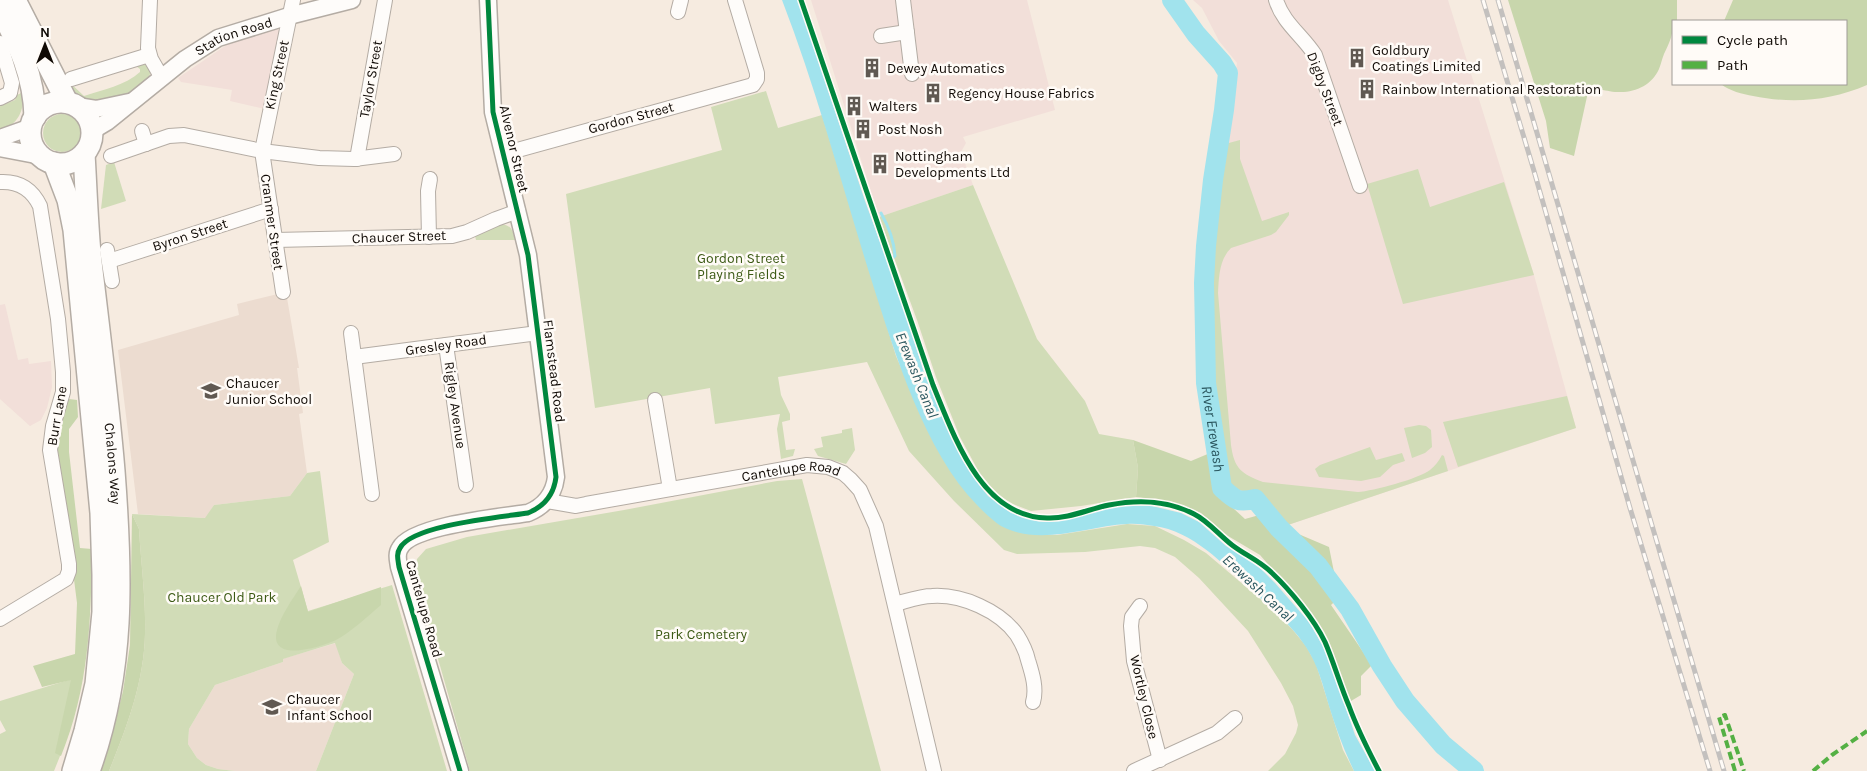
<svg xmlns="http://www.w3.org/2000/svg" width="1867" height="771" viewBox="0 0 1867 771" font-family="Karla,sans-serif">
<rect width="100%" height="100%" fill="#f6ebe0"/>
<g fill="#f2dfd9">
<polygon points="811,0 1027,0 1055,110 963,137 966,143 961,152 973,185 879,217"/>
<polygon points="1193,0 1448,0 1534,275 1576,428 1282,527 1256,495 1229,487 1222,448 1214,393 1210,352 1210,299 1211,259 1218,195 1237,63 1219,41 1202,8"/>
<polygon points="281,25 265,109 230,101 232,90 181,82 178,78 225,46 236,40"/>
<polygon points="5,304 18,360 28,358 29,364 51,361 52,387 47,408 41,420 30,426 0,399 0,305"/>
</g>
<g fill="#ecdcd0">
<polygon points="286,292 299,368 297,368 303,413 299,414 307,473 290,496 214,505 206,518 138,514 118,350 239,315 237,304"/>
<polygon points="336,643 342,663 354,674 316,771 235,771 218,769 206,765 197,758 188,744 189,729 215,685 283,662 282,659"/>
</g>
<g fill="#d1dcb7">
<path d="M144,64L151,69L149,78C121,101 98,116 67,87V80L84,96C102,90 126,85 140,72V69L136,66Z"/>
<polygon points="766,91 778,128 822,115 896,356 926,426 952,473 1013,530 1033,534 1057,535 1127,524 1155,526 1184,540 1206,553 1271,608 1292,629 1306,646 1316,664 1343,750 1354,771 1268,771 1285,754 1296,733 1298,725 1293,706 1281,683 1248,631 1199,578 1175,557 1155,548 1140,546 1085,552 1017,554 1004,550 954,501 909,451 867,362 778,377 781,395 790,414 790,420 782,422 786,450 795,449 793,456 781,459 777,429 780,414 715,424 710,388 595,408 566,194 722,150 711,107"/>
<path d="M23,92C25,109 18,126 0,130V106L15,100L17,95Z"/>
<circle cx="62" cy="133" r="19"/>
<path d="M1240,140V159L1262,221L1289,212V215L1276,232L1271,235L1231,248C1219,260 1219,277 1218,293L1231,445C1234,468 1241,474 1263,482L1358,492C1373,491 1418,479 1430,470C1435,466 1439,461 1442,455L1444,456L1448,471L1282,527L1256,495L1229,487C1214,412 1207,337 1211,261C1213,222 1220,182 1225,144Z"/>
<polygon points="114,162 126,201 101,209 106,165"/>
<polygon points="1418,169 1430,207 1504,182 1534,275 1403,304 1367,184"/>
<polygon points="973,185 1037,339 1085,401 1099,434 1133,440 1138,468 1136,497 1081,506 1031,511 1013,504 998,495 980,474 960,437 936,377 917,320 879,217"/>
<path d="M502,224C512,226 513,231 515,240H476L475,236Z"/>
<polygon points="1567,396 1576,428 1458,467 1443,422"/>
<polygon points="1419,425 1426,426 1431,430 1432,447 1425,453 1412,458 1404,428"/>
<polygon points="852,428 855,450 846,464 818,456 814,449 823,447 821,437 842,433 842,430"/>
<polygon points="1370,447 1376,460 1402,453 1405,461 1393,465 1380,477 1361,481 1319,477 1315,469 1320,465"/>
<path d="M320,471L329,542L293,560L308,611L392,585L447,771H316L354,674L342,663L335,643L283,659V662L215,685L189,729L188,744L197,758L206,765L218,769L235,771H109C127,727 144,682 145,634C146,599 141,564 139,529L132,514L205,518L214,505L290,496L307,473Z"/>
<polygon points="802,479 881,771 470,771 415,578 417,559 426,549 467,537 624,510 777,481"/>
<polygon points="75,678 60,756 54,771 0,771 0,734 6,731 0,720 0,701"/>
</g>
<g fill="#c8d6ac">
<path d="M1508,0H1677V21H1673C1673,36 1670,41 1664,54C1662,59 1661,64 1659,69C1652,85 1635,93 1618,92C1606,92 1600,87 1588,92L1574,156L1550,148L1546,121Z"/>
<path d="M1733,0H1867V85C1829,101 1793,104 1753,96C1743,94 1729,91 1721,84H1846V21H1724Z"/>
<path d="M69,399L77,400L78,417L69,429V452L80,548L92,549C91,621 89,688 61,756L55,753L71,680L42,687L33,666L75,654L77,603L58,453V436L65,402Z"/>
<polygon points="1133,440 1191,461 1222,448 1229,486 1238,489 1233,508 1245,519 1270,512 1282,527 1329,547 1334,572 1347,590 1331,605 1372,665 1361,676 1361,695 1351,701 1322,633 1309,611 1260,555 1228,536 1201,513 1172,502 1136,497 1138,468"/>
<path d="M132,514L139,529C141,564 146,599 145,634C144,682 127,727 109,771H99L113,731L123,691L130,645Z"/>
<path d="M301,586L308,612L381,587V605C368,616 351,632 336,640C321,647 268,664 277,630C281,615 292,600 301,586Z"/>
</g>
<path fill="#a1e3ed" d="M782,0H798L865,201L901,299L925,376L944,421L963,461L976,481L988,496L1011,513L1036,521L1046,522L1060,521L1093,511L1121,505L1152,506L1181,513L1199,522L1226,546L1255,563L1275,583L1309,622L1328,655L1355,735L1375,771H1354C1344,750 1336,729 1329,706C1323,686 1318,665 1306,647C1292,625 1270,607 1250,589C1223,564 1193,531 1154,526C1146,525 1136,523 1127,524C1087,526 1040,547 1001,526C993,521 984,512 977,505C925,452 895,354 873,285C843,190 818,93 782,0Z"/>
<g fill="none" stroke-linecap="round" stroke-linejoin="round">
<path stroke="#a1e3ed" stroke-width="3" d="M881,213C889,227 894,240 895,256L885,265"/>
<path stroke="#a1e3ed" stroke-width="20" id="s1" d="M1172,0L1196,34L1222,63L1228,73L1224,110L1213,180L1206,246L1204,283L1206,383L1222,488C1235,500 1238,503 1255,499L1279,528L1318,566L1350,609L1382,666L1405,701L1443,745L1474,771"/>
<defs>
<g id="minor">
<polyline points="150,0 148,48 151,59 162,78"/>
<polyline points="903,0 912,74"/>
<path d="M1276,0C1283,23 1303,36 1315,55L1360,186"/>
<polyline points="678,12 681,0"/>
<polyline points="881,36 907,32"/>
<polyline points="0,43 12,83 10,93 0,98"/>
<polyline points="71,79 149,55"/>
<polyline points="142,131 146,144"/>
<polyline points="503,154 753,85 757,79 757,73 735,0"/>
<polyline points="111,156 169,136 184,135 262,151 319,158 354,159 394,154"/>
<polyline points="357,159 385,0"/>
<path d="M0,182C19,181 32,189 40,206L58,319L63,372V392L53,426L50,450L69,564V571L66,579L0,619"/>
<polyline points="429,237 428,191 430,179"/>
<polyline points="275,240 452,236 467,232 496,219 518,211"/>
<polyline points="107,250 112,281"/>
<polyline points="109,261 271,209"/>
<polyline points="283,292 262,151 293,0"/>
<polyline points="351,333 372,494"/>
<polyline points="446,345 466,485"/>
<polyline points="354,357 538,333"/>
<polyline points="655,400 670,489"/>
<path id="s2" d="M547,501L576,506L586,504L807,465L828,467L843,473L850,479L860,490L876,526L934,771"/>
<path d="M895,604C907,601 920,596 932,596C962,594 1000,611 1017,635C1022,643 1026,651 1028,660C1032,673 1037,688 1033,702"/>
<polyline points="1140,606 1132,617 1131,626 1134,661 1160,760"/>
<polyline points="1134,771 1217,733 1235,718"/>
</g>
<g id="tertiary">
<polyline points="77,106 96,109 129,102"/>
<path id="s3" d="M92,131L107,122L185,59L218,38L289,16L352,0"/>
<polyline points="0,138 31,127"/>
<polyline points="0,148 41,156"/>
<path d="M460,771L399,567C398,560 396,554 400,548C412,525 502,517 528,513C545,506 554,494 556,477L528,255L493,112L488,0"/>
</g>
<g id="primary">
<polyline points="15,0 67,102"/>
<path d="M0,9C19,45 34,75 35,117"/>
<circle cx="61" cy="133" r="31"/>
<path id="s4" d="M84,154C86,187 87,220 90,253C98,325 108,398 114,471C122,575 125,672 89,771"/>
<polyline points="54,163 68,200 74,230 101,513 103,575 103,612 96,684 85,731 73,771"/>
</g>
</defs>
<use href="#minor" stroke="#b4aca4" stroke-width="16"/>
<use href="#tertiary" stroke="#b4aca4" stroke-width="19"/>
<use href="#primary" stroke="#b4aca4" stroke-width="24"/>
<use href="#minor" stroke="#fefcfa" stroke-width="14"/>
<use href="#tertiary" stroke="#fefcfa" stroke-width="16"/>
<use href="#primary" stroke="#fefcfa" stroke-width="21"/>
<defs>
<g id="rail">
<polyline points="1483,0 1534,171 1630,508 1710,771"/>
<polyline points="1498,0 1724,771"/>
</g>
</defs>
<use href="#rail" stroke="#c3c0be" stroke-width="5"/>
<use href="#rail" stroke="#fffbf7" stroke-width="3" stroke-dasharray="9" stroke-linecap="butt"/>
<g stroke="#54b044" stroke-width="4" stroke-dasharray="8 4" stroke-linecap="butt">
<polyline points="1735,771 1719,717 1725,715 1744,771"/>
<polyline points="1813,771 1832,755 1867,731"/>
</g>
<defs>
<g id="cycleway">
<path d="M801,0L933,385C954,436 981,517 1047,518C1068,519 1089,509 1109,505C1139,499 1167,500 1194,514C1208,521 1219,535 1232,545C1245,555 1260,561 1272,573C1290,590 1314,619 1325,642C1334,663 1340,685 1349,706C1357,728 1368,750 1379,771"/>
<path d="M460,771L399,567C398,560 396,554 400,548C412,525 502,517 528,513C545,506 554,494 556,477L528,255L493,112L488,0"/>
</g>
</defs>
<use href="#cycleway" stroke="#fffbf7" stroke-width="8"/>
<use href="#cycleway" stroke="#00873e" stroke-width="5"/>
</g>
<defs>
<symbol id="building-bare" viewBox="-9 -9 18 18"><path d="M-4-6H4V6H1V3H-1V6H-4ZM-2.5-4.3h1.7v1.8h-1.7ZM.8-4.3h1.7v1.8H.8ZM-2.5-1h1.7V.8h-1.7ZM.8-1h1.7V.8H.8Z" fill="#605952" stroke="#fffbf7" stroke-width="2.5" paint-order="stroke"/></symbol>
<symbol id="school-bare" viewBox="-9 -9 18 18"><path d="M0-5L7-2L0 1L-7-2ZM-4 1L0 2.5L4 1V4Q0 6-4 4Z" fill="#605952" stroke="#fffbf7" stroke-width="2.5" paint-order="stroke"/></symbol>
</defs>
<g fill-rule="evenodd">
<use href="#building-bare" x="1343" y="44" width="28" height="28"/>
<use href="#building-bare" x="858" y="54" width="28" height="28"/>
<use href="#building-bare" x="1353" y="75" width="28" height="28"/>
<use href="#building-bare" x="919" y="79" width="28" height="28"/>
<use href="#building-bare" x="840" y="92" width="28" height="28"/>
<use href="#building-bare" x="849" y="115" width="28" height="28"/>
<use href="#building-bare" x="866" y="150" width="28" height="28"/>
<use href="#school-bare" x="197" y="377" width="28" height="28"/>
<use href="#school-bare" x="258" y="693" width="28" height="28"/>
</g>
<g text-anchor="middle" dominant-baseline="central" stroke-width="5" stroke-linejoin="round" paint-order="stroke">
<g font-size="14" fill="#100a05" stroke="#fffbf7">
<text stroke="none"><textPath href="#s3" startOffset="172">Station Road</textPath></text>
<text transform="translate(277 75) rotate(-78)">King Street</text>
<text transform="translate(371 79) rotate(-80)">Taylor Street</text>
<text transform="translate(1325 89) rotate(69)">Digby Street</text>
<text transform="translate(631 118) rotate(-15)">Gordon Street</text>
<text transform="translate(514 149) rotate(77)">Alvenor Street</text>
<text transform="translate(272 222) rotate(82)">Cranmer Street</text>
<text transform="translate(190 235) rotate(-18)">Byron Street</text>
<text transform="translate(399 237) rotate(-2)">Chaucer Street</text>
<text transform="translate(446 345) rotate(-8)">Gresley Road</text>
<text transform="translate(554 371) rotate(83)">Flamstead Road</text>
<text transform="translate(455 405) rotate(82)">Rigley Avenue</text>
<text transform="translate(57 416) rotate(-80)">Burr Lane</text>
<text stroke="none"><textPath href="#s4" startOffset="311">Chalons Way</textPath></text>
<text stroke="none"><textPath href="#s2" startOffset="248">Cantelupe Road</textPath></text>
<text transform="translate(424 609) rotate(74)">Cantelupe Road</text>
<text transform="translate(1144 697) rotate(77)">Wortley Close</text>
</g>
<g font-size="14" fill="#100a05" stroke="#fffbf7" text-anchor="start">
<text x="1372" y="50">Goldbury<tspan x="1372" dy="16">Coatings Limited</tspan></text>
<text x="887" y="68">Dewey Automatics</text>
<text x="1382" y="89">Rainbow International Restoration</text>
<text x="948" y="93">Regency House Fabrics</text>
<text x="869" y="106">Walters</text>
<text x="878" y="129">Post Nosh</text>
<text x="895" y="156">Nottingham<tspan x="895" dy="16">Developments Ltd</tspan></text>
<text x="226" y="383">Chaucer<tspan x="226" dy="16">Junior School</tspan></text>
<text x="287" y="699">Chaucer<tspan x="287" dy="16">Infant School</tspan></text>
</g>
<g font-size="14" fill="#3b5914" stroke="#fffbf7">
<text x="741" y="258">Gordon Street<tspan x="741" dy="16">Playing Fields</tspan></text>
<text x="222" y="597">Chaucer Old Park</text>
<text x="701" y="634">Park Cemetery</text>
</g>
<g font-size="15" font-style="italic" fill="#2a565e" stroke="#fffbf7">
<text transform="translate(917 375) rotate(68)">Erewash Canal</text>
<text stroke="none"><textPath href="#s1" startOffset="450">River Erewash</textPath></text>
<text transform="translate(1258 588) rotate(43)">Erewash Canal</text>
</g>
</g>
<rect x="1672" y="20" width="175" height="65" fill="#fffbf7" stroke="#9f9b96"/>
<rect x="1682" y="36" width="25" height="8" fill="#00873e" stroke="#9f9b96"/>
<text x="1717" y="45" font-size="15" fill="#100a05">Cycle path</text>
<rect x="1682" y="61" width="25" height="8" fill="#54b044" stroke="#9f9b96"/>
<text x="1717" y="70" font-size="15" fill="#100a05">Path</text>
<g transform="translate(45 45)" stroke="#fffbf7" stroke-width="4" paint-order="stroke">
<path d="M0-4L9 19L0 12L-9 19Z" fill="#100a05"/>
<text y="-8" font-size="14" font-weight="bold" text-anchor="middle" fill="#100a05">N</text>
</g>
</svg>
